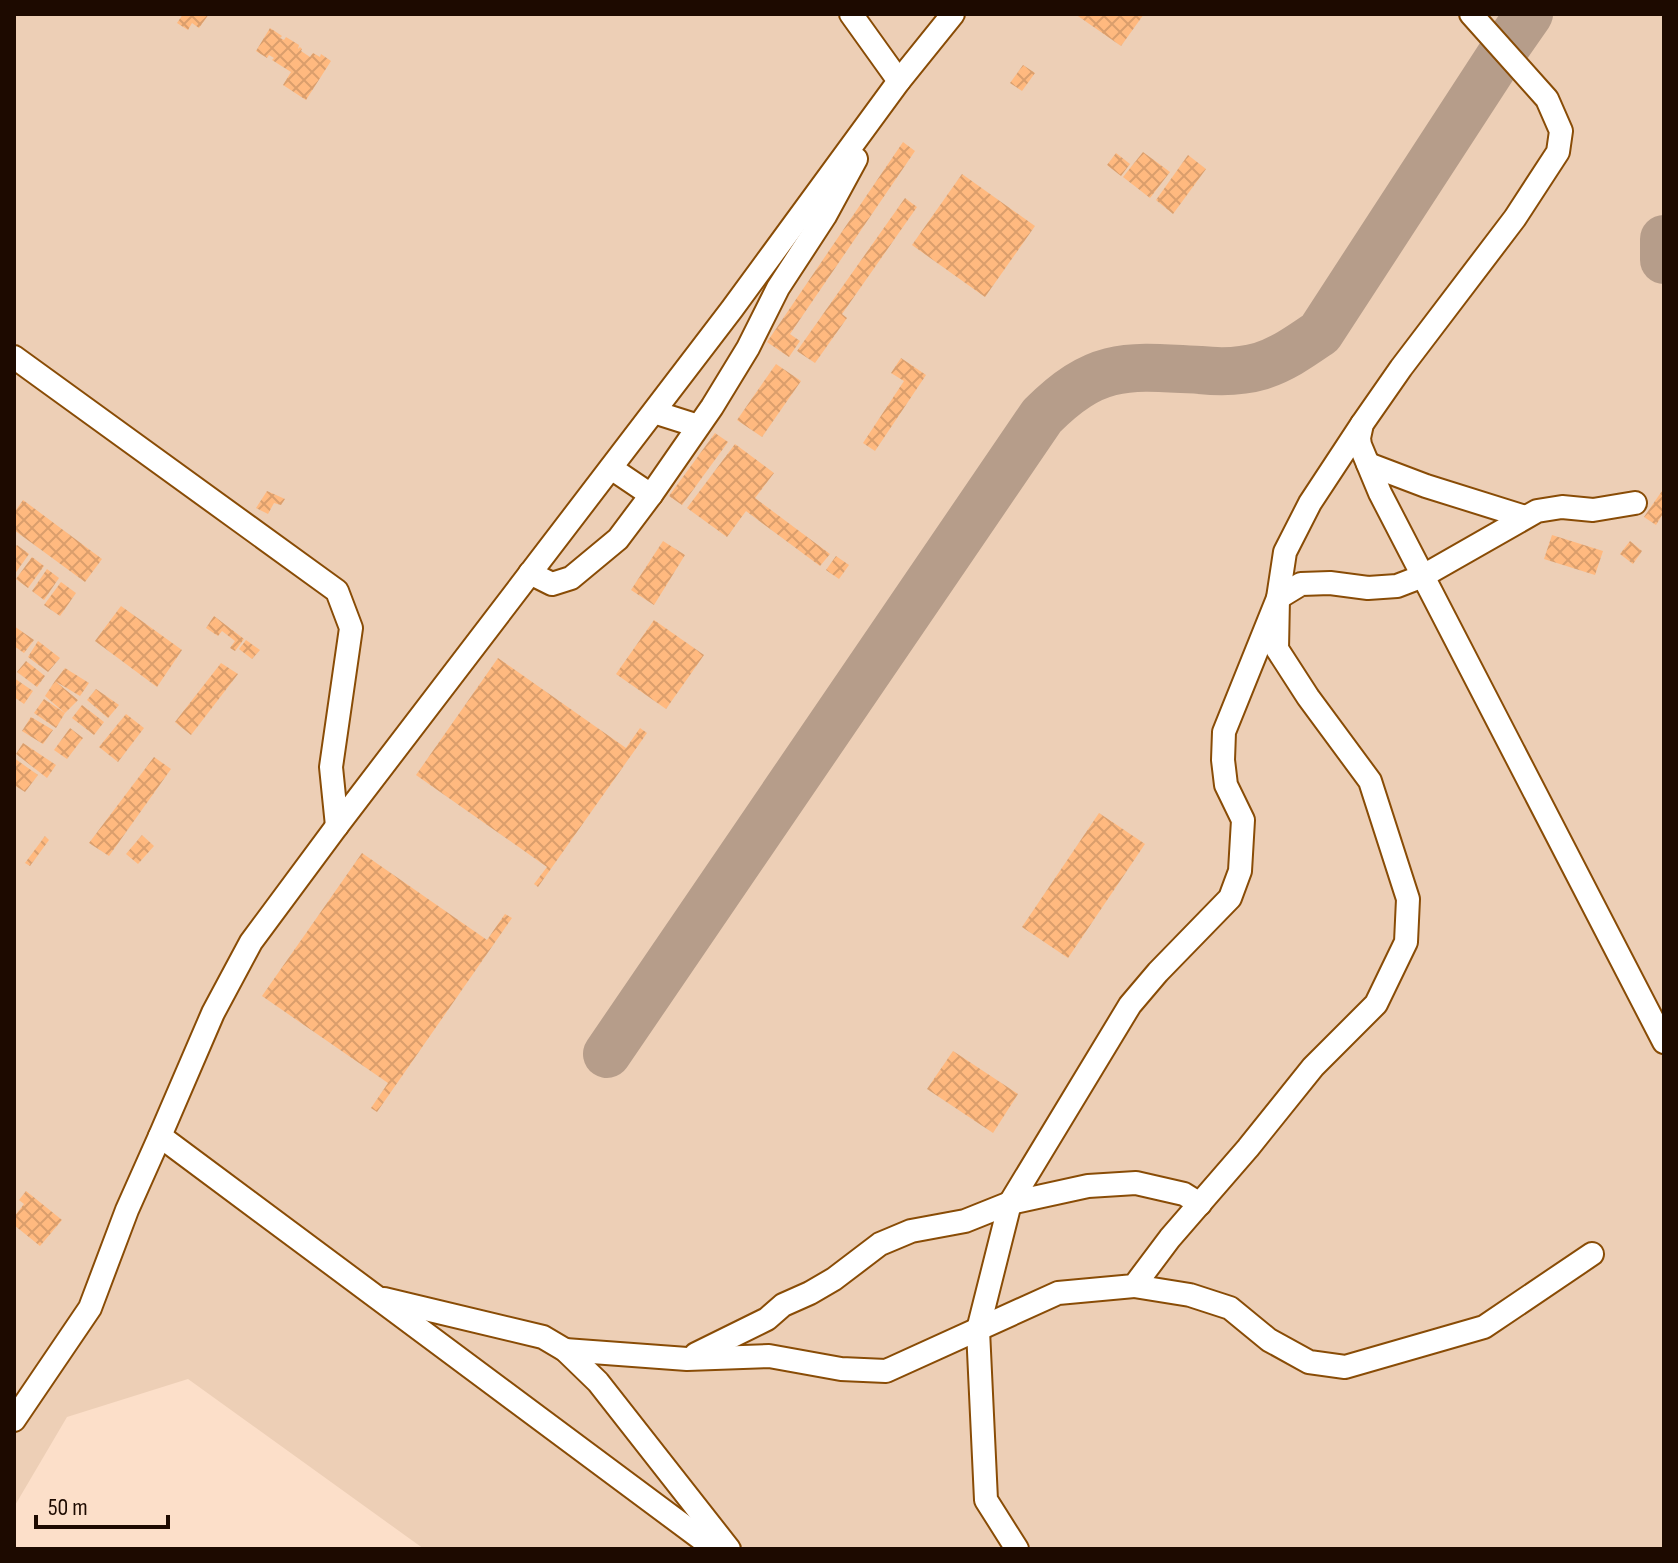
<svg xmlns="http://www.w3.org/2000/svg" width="1678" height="1563" viewBox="0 0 1678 1563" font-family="'Sofia Sans Condensed',sans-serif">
<defs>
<pattern id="building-cross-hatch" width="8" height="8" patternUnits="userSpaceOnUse" patternTransform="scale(2)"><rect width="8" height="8" fill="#ffb97f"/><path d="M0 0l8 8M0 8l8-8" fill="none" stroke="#da9e6c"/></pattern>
</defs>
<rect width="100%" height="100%" fill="#fcdfc9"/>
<polygon fill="#edcfb6" points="14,14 1664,14 1664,1549 424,1549 188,1379 67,1417 14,1507"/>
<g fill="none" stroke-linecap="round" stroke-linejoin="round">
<g stroke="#b69d8a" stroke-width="48">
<polyline points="1664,239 1664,260"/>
<path d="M607,1054L1042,416C1097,361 1127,366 1200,370C1220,372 1241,372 1261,366C1283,359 1301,346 1320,333L1504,50L1529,14"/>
</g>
</g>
<g fill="url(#building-cross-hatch)">
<polygon points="183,14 209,14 199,28 192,23 188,30 177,23"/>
<polygon points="1075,14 1144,14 1121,46"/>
<polygon points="270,28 282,36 280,38 284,40 286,37 299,45 298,49 300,47 302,49 301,51 310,57 313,53 320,57 321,54 331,61 306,100 283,85 291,72 272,60 274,58 269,55 267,58 256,51"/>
<polygon points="1023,65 1035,73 1022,91 1010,83"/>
<polygon points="903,142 915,151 790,334 800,341 789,357 767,342"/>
<polygon points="1143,152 1170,172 1150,198 1123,177"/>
<polygon points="1116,153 1130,164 1121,176 1107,165"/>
<polygon points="1188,155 1206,169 1173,214 1156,200"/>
<polygon points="962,174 1035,226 985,297 912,245"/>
<polygon points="905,198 917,207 842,314 847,318 815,363 797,351"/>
<polygon points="901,358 926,375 875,451 863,443 904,381 891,373"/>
<polygon points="776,364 801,381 762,437 737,420"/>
<polygon points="715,433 728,442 682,505 669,496"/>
<polygon points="735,444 774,473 755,498 830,554 820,566 746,511 727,537 687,508"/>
<polygon points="1664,488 1664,512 1656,525 1644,517"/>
<polygon points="267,491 285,499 281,505 274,503 268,514 256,508"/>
<polygon points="23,500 102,559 85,582 14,530 14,513"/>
<polygon points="1552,535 1603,551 1595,575 1544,559"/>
<polygon points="663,541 685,555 654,605 631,590"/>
<polygon points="1630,541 1642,551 1633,564 1620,554"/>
<polygon points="17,545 29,554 14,575 14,549"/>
<polygon points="836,556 849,565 839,579 826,570"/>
<polygon points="32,557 44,566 28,588 16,579"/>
<polygon points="47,569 59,578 44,600 32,591"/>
<polygon points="61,582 76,593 60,616 44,605"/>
<polygon points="121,606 182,650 157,687 95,641"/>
<polygon points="214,616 244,639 235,651 230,648 235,641 222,631 218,636 206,628"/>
<polygon points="654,620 704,655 666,709 616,674"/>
<polygon points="14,626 34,640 24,653 14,646"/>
<polygon points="246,640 260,650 252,659 239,649"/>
<polygon points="38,641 60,658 48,672 28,657"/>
<polygon points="498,658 626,748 640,728 647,733 538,887 534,884 547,867 416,775"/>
<polygon points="26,661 45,676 37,687 17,672"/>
<polygon points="221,663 238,674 191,735 175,722"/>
<polygon points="65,668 89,683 80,696 55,681 78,700 65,713 45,696 55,681"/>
<polygon points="14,678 33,691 24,704 14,697"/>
<polygon points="96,689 119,705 108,718 87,700"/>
<polygon points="44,699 65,713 56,728 34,713"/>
<polygon points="82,705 104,722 94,735 72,718"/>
<polygon points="126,714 144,728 118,762 99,747"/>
<polygon points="31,717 53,730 43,744 22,731"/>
<polygon points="70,728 83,738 67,759 54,750"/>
<polygon points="23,743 56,765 47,778 16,754"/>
<polygon points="154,757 171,769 109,856 89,843"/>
<polygon points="14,758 38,775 25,792 14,785"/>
<polygon points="1099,813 1145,844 1068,958 1022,927"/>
<polygon points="142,835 154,846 138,864 126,854"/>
<polygon points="45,836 49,840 30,866 25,863"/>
<polygon points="362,853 487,940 505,914 512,918 377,1112 371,1108 388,1083 262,996"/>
<polygon points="953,1051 1018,1094 993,1133 927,1089"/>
<polygon points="26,1191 62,1220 40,1246 14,1225 14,1217 24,1204 19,1200"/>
</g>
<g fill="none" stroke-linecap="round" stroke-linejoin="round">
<defs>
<g id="minor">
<polyline points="851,14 899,81"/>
<polyline points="1471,14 1547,99 1561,131 1558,152 1515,218 1401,368 1362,424 1359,438 1360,445 1380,493 1664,1042"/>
<polyline points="14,357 337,591 351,628 331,767 337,826"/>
<polyline points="654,412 698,426"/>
<polyline points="1368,464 1426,486 1525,517"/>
<polyline points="611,468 651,495"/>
<polyline points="530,573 552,584 571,578 618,539 651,495 712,407 748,348 778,288 825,216 856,159"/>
<polyline points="160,1136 715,1549"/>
<polyline points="1134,1286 1190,1295 1230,1308 1269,1340 1309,1362 1345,1367 1484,1327 1592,1254"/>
<polyline points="384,1299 543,1337 565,1350 598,1382 729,1549"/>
<polyline points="565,1350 687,1359 769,1356 841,1369 886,1371 1058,1293 1134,1286 1170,1238 1248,1148 1313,1067 1376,1004 1406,942 1408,899 1370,781 1308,697 1277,649 1278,598 1285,552 1310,503 1362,424"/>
<polyline points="696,1354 767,1319 783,1305 810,1293 834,1279 880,1244 911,1231 965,1221 1010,1203 1088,1186 1136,1183 1184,1194 1200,1204"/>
<polyline points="14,1420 90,1308 127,1210 160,1136 213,1013 251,942 337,826 732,309 899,81 953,14"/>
<polyline points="1017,1549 986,1500 978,1330 1010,1203 1130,1005 1158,972 1230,898 1240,871 1243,820 1226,785 1223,760 1224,732 1278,598 1301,584 1330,583 1368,588 1397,586 1423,576 1537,511 1562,507 1593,510 1635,503"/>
</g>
</defs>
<use href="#minor" stroke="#894c06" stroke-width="26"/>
<use href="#minor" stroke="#fff" stroke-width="22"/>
</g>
<rect width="1678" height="1563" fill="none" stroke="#1d0a00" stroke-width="32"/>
<path d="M36 1515v12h132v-12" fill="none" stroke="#1d0a00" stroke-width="4"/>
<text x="48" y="1515" font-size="24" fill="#1d0a00" stroke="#fcdfc9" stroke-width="6" paint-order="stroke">50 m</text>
</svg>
